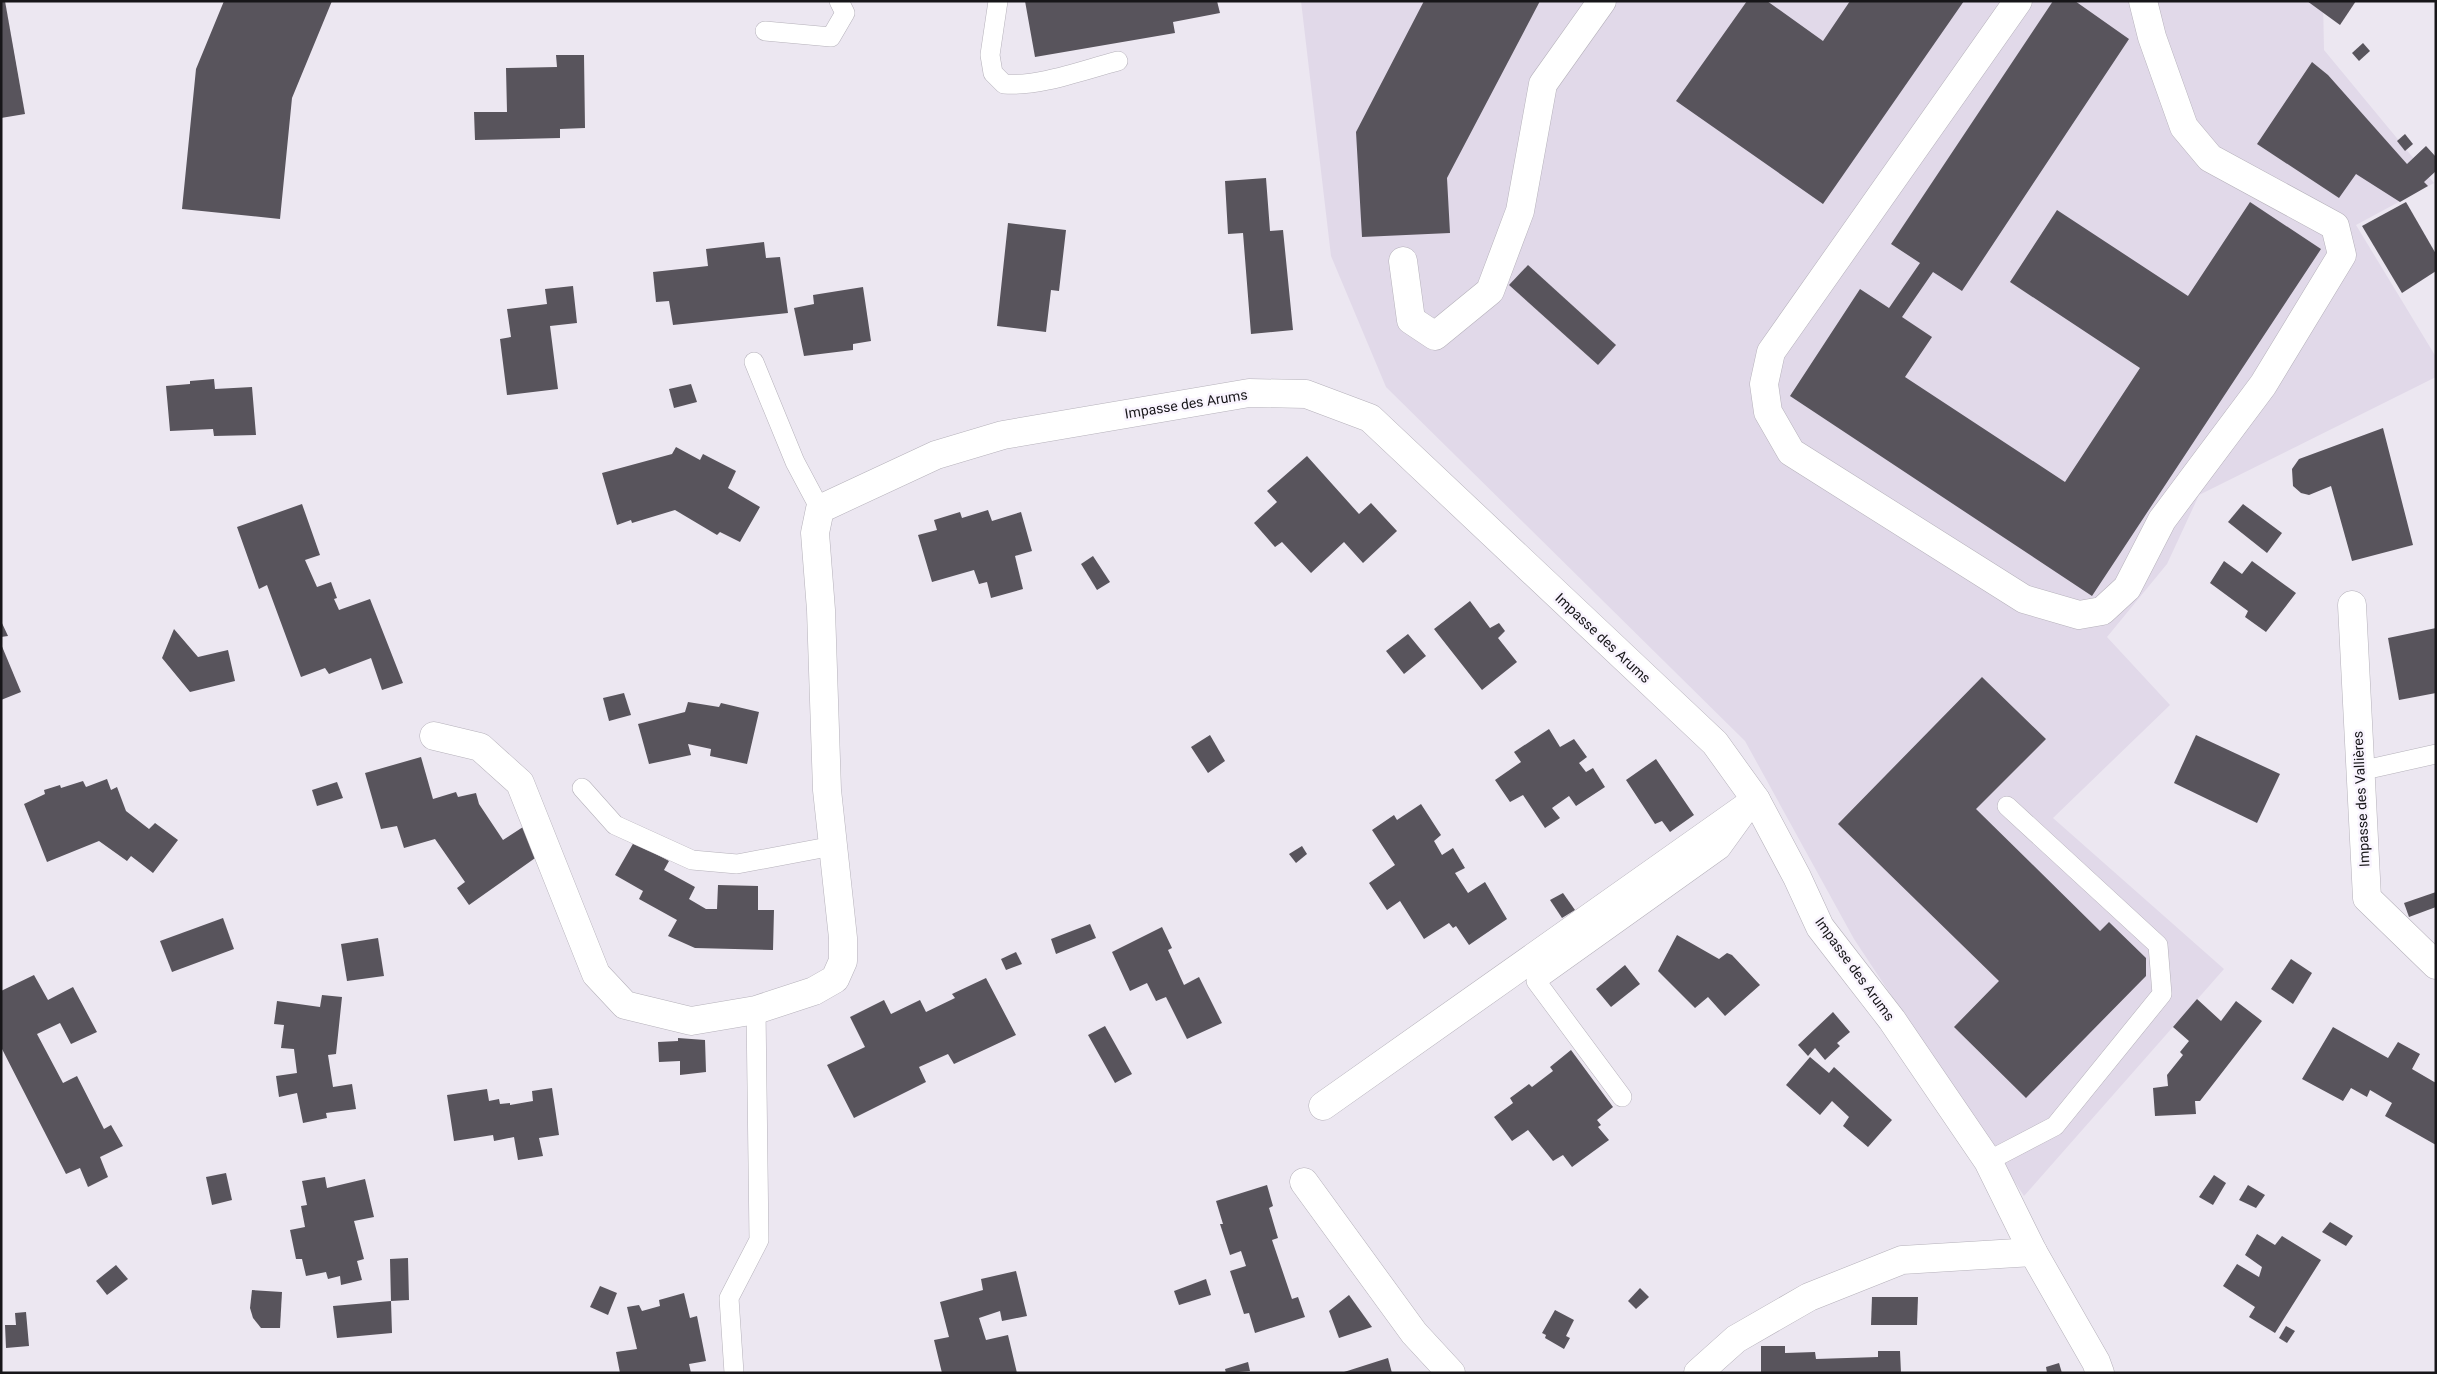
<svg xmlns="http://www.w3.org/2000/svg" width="2437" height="1374" viewBox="0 0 2437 1374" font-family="Roboto,sans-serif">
<rect width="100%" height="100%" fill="#ece7f1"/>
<polygon fill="#e1d9e9" points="1301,1 2323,1 2324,50 2434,183 2356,225 2436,357 2436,377 2199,495 2167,564 2107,637 2170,705 2053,818 2224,969 2024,1196 1854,939 1745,741 1386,387 1331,256"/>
<g fill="#58545c">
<polygon points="1,1 5,1 25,114 1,118"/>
<polygon points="224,1 332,1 292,98 280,219 182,209 196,69"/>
<polygon points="1025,1 1217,1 1220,13 1173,22 1175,33 1035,57"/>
<polygon points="1424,1 1540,1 1447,178 1450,233 1362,237 1356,132"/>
<polygon points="1747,1 1767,1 1823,41 1850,1 1964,1 1823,204 1676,101"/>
<polygon points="2053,1 2075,1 2129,39 1962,291 1933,272 1902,317 1932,337 1905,377 2065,482 2140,368 2010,282 2057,210 2188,296 2250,202 2321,249 2092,596 1790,396 1860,289 1889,308 1920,263 1891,244"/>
<polygon points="2307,1 2356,1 2340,25"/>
<polygon points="2363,43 2370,51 2359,61 2352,53"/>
<polygon points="556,55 584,55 585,128 560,129 560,138 475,140 474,112 507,112 506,68 557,67"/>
<polygon points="2312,62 2328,75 2407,164 2426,146 2436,157 2436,171 2424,182 2428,186 2400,202 2356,174 2339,198 2257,144"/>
<polygon points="2405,134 2413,144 2405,151 2397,141"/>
<polygon points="1266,178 1270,231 1283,230 1293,330 1251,334 1243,233 1228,234 1225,181"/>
<polygon points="2406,202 2436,254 2436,271 2402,293 2362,226"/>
<polygon points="1008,223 1066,230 1059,291 1051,290 1046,332 997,326"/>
<polygon points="764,242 766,258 780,257 788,313 673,325 669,301 656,302 653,272 708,266 706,249"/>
<polygon points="1528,265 1616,345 1598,365 1509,285"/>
<polygon points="573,286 577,323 550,326 558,389 507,395 500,339 511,337 507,309 547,304 545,289"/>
<polygon points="863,287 871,341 853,344 853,350 804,356 794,308 814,304 813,295"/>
<polygon points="214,379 215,389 252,387 256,435 214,436 213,429 170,431 166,386 190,384 190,381"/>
<polygon points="691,384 697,402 674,408 669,389"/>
<polygon points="2383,428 2413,545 2352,561 2331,486 2309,495 2301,493 2293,486 2292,469 2299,459"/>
<polygon points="676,447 700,460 703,454 736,471 728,488 760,507 740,542 720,532 717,535 675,510 632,523 631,520 617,525 602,473 672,454"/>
<polygon points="1307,456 1359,514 1371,503 1397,531 1363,563 1344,542 1311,573 1282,542 1275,547 1254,523 1277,502 1267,491"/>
<polygon points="302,504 320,555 305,560 317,587 331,582 337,598 334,599 339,610 370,599 403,683 382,690 371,658 329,674 325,668 301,677 267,585 259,589 237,527"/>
<polygon points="2243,504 2282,533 2267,553 2228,522"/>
<polygon points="988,510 992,521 1021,512 1032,551 1015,556 1023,589 991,598 987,582 979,584 974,570 932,582 918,535 937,530 934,520 960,512 962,518"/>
<polygon points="1093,556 1110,582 1097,590 1081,564"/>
<polygon points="2224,561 2242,574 2252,561 2296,593 2266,632 2245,617 2248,611 2210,583"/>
<polygon points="1470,601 1490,628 1499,623 1505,631 1498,638 1517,662 1482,690 1434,629"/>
<polygon points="1,621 8,636 1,637"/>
<polygon points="2436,628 2436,693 2399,700 2388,638"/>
<polygon points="174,629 198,657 228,650 235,681 190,692 162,658"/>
<polygon points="1408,634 1426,656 1404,674 1386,651"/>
<polygon points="1,644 21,692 1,700"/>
<polygon points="1982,677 2046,739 1976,809 2100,931 2109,922 2146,958 2146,976 2026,1098 1954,1027 1999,981 1838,824"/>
<polygon points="624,693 631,715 609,721 603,698"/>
<polygon points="688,702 719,707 721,703 759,712 747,764 710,756 711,749 688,744 691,755 649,764 638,724 685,712"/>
<polygon points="1549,729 1560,747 1574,739 1587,757 1579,763 1586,772 1593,768 1605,787 1576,806 1569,796 1552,808 1560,818 1545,828 1523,795 1510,802 1495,780 1521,762 1514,752"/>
<polygon points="1210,735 1225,761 1208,773 1191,747"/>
<polygon points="2196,735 2280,774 2257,823 2174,783"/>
<polygon points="421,757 433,799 456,792 458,797 476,793 479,804 503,840 523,827 538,856 469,905 457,888 465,882 435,839 404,848 397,826 381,829 365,773"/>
<polygon points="1656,759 1694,815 1670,832 1662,821 1655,824 1626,780"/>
<polygon points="107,779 111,790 117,787 126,811 149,829 155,823 178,840 153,873 131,856 127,861 99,841 47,862 24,804 45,794 44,790 60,785 61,788 83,781 86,787"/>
<polygon points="337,782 343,798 317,806 312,790"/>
<polygon points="1421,804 1441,835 1434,841 1442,855 1453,848 1465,868 1455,873 1468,893 1485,882 1507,919 1469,945 1456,926 1453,928 1449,923 1424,939 1400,901 1387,910 1369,883 1395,865 1372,830 1394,815 1397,820"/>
<polygon points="634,842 669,861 664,870 695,887 689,899 706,909 717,909 718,885 758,886 758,910 774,910 773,950 695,948 668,936 677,920 639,899 643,891 615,875"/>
<polygon points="1302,846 1307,854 1296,863 1289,854"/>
<polygon points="2436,892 2436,907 2409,917 2404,903"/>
<polygon points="1563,893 1575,910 1562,918 1550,900"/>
<polygon points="223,918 234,949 172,972 160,941"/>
<polygon points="1090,924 1096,938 1056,954 1051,939"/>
<polygon points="1162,927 1172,948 1168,950 1184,985 1199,977 1222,1023 1187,1039 1166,997 1156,1001 1147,983 1130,991 1112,952"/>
<polygon points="1677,935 1719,959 1727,953 1732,955 1760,985 1725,1016 1708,997 1695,1008 1658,971"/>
<polygon points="378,938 384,976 347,981 341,944"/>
<polygon points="1016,952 1022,964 1006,970 1001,959"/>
<polygon points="2291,959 2312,973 2293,1004 2271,989"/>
<polygon points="1625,965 1640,984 1611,1007 1596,989"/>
<polygon points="34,975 48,1000 73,987 97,1032 71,1044 60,1023 37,1034 63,1083 77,1076 104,1129 111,1125 123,1146 100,1157 108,1177 88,1187 80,1168 66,1174 1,1047 1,991"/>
<polygon points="986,978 1016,1035 954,1064 948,1054 919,1067 926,1082 854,1118 827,1065 865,1047 850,1017 884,1000 891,1014 920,1000 926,1012 955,998 952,994"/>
<polygon points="322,995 342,997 336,1054 328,1055 333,1087 352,1084 356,1109 326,1113 327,1118 303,1123 297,1093 279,1097 276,1076 297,1073 294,1049 281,1048 284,1025 274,1024 277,1001 320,1007"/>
<polygon points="2197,999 2221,1021 2236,1001 2262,1021 2200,1101 2195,1101 2196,1114 2155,1116 2153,1088 2168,1086 2167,1075 2183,1055 2180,1052 2189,1041 2173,1027"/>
<polygon points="1833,1012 1850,1032 1837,1043 1840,1046 1825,1060 1815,1048 1808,1056 1798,1045"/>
<polygon points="1105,1026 1132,1074 1115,1083 1088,1035"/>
<polygon points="2333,1027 2388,1058 2398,1042 2420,1054 2412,1069 2436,1083 2436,1145 2385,1116 2392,1103 2370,1090 2367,1097 2351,1088 2343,1101 2302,1079"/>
<polygon points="678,1038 705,1040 706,1072 680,1075 680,1061 659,1062 658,1042 678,1041"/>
<polygon points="1571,1050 1613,1107 1597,1120 1601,1125 1598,1127 1609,1140 1572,1167 1563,1155 1553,1161 1528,1130 1512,1141 1494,1117 1513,1103 1510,1098 1529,1084 1532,1087 1553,1071 1550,1067"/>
<polygon points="1810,1057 1829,1073 1834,1067 1892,1120 1868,1147 1843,1126 1849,1117 1832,1101 1820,1115 1786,1085"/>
<polygon points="552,1088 559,1135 539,1138 543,1156 518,1160 514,1137 494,1141 493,1135 454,1141 447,1095 487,1089 489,1101 499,1099 500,1104 510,1103 510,1105 533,1101 532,1091"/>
<polygon points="226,1173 232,1200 212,1205 206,1177"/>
<polygon points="2214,1175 2226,1183 2213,1205 2199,1197"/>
<polygon points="325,1177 327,1188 365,1179 374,1217 354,1221 364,1259 357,1261 362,1280 341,1285 340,1276 328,1279 326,1272 306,1276 302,1259 296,1259 290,1230 305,1227 301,1206 307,1205 302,1181"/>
<polygon points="1267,1185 1273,1206 1269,1208 1278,1238 1272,1240 1292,1299 1298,1297 1305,1317 1255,1333 1249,1313 1244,1314 1230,1271 1246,1266 1241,1251 1230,1255 1220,1224 1223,1224 1216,1201"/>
<polygon points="2248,1185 2265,1195 2256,1208 2239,1200"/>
<polygon points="2330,1222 2353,1236 2346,1246 2322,1232"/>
<polygon points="2257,1234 2275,1245 2282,1236 2321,1260 2275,1333 2249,1317 2255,1307 2223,1286 2237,1264 2259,1277 2262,1267 2245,1255"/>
<polygon points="408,1258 409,1300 391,1301 392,1333 337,1338 333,1306 391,1301 390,1259"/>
<polygon points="116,1265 128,1279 107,1295 96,1281"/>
<polygon points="1016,1271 1027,1316 1002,1321 1000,1311 979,1318 986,1340 1008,1335 1017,1373 942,1373 934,1340 949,1337 940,1302 983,1290 981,1279"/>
<polygon points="1206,1279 1211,1295 1179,1305 1174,1291"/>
<polygon points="600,1286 617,1293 608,1315 590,1307"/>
<polygon points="1640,1288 1649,1297 1636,1309 1628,1301"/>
<polygon points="252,1290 282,1292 280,1328 261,1328 253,1318 250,1308"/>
<polygon points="684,1293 690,1318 697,1316 706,1361 689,1364 691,1373 620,1373 616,1352 637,1349 627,1307 639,1305 642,1311 660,1306 659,1300"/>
<polygon points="1349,1295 1372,1327 1339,1338 1329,1311"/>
<polygon points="1872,1297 1918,1297 1917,1325 1871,1325"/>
<polygon points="1555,1310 1574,1320 1566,1336 1570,1338 1564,1349 1545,1338 1546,1335 1542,1333"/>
<polygon points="26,1312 29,1346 6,1348 5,1325 16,1325 15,1313"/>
<polygon points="2286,1326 2295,1331 2287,1343 2279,1338"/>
<polygon points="1761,1346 1785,1346 1785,1353 1815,1352 1816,1359 1878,1357 1878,1351 1900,1351 1901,1373 1761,1373"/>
<polygon points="1388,1358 1392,1373 1344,1373 1344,1372"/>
<polygon points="1248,1362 1250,1371 1226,1373 1225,1369"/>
<polygon points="2059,1363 2062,1373 2047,1373 2046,1367"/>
</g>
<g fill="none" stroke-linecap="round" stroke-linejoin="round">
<defs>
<g id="service">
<path d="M998,1L990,55L993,73L1004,84C1039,87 1083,70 1118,61"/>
<polyline points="765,31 831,37 845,13 839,1"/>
<polyline points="754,362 795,462 820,509"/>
<polyline points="2360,771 2436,754"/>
<polyline points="582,788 615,825 692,860 737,864 833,846"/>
<polyline points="1622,1097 1536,981 1721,849 1747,813"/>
<polyline points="1988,1161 2055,1126 2162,994 2158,945 2007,806"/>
<polyline points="734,1373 729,1298 759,1240 756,1010"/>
</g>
<g id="minor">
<polyline points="2018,1 1771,352 1764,384 1768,412 1791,452 2024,599 2079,615 2102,611 2127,588 2162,520 2263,385 2342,255 2335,226 2210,158 2184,127 2152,37 2143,1"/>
<polyline points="1403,261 1411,320 1435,336 1490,291 1520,211 1543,84 1602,1"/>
<polyline points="2352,605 2367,898 2436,965"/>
<polyline points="434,736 480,747 520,783 596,974 625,1005 691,1021 756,1010 814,991 835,979 843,961 843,938 827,790 821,610 815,533 820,509 936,455 1003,435 1249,393 1306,394 1370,418 1715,743 1756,800 1797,877 1820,927 1892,1020 1988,1161 2033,1252 2096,1362 2100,1373"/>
<polyline points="1323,1106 1756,800"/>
<polyline points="1304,1182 1414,1333 1451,1373"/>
<polyline points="1698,1373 1736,1339 1809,1297 1902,1260 2033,1252"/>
</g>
</defs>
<use href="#service" stroke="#b5b1ba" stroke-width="20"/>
<use href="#minor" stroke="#b5b1ba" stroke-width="29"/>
<use href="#service" stroke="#fff" stroke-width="19"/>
<use href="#minor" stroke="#fff" stroke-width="28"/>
</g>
<g text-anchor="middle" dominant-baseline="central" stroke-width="5" stroke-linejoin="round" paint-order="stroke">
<g font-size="14" fill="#171619" stroke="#f9f4fe">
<text transform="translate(1186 404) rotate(-9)">Impasse des Arums</text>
<text transform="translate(1603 638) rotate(43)">Impasse des Arums</text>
<text transform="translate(2361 799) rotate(-93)">Impasse des Vallières</text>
<text transform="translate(1855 969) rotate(54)">Impasse des Arums</text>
</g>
</g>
<rect width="2437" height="1374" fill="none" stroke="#171619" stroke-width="5"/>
</svg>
